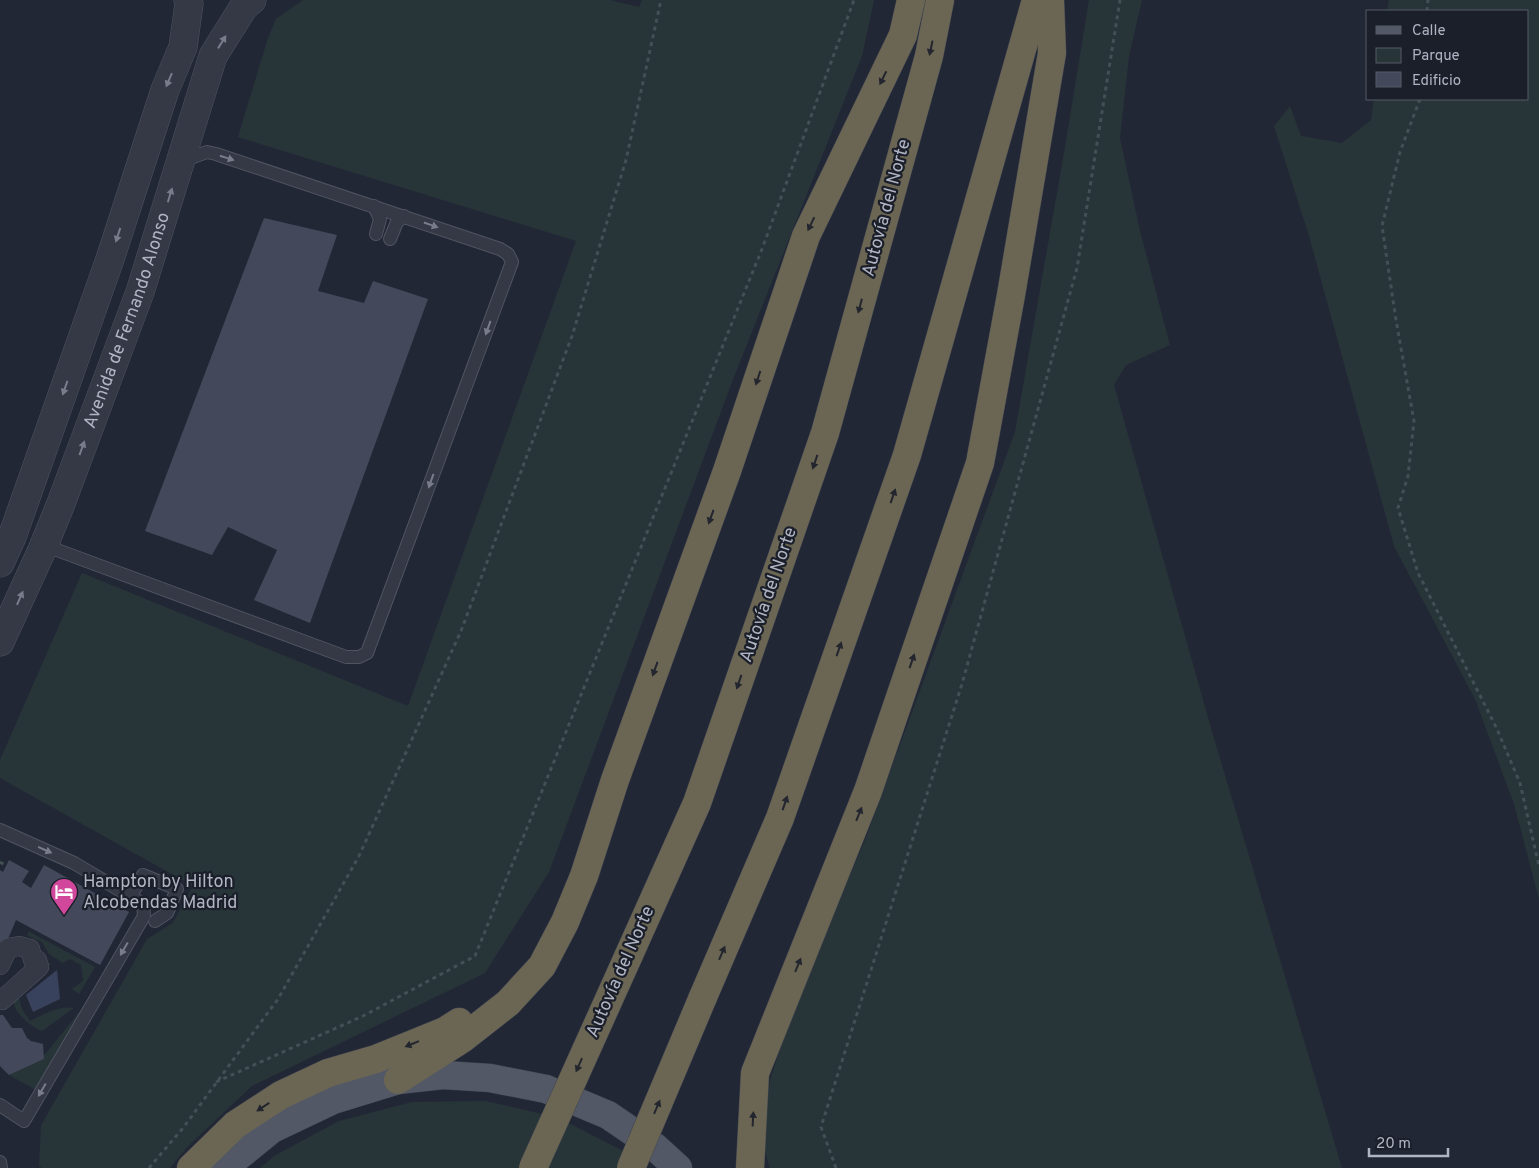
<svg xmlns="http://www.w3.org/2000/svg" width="1539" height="1168" viewBox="0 0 1539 1168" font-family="Overpass,sans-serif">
<rect width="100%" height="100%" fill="#222735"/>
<g fill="#273539">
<polygon points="303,0 610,0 639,7 642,0 874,0 862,56 732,382 549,872 485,973 252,1086 187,1147 170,1168 42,1168 39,1166 41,1125 43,1122 147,939 173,923 193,886 0,778 0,760 82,573 408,706 576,241 238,137 268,38 276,19"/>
<polygon points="1089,0 1142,0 1129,56 1120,138 1140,231 1170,345 1126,365 1114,385 1213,735 1342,1168 770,1168 764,1148 766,1094 794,1003 865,840 1015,432 1065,147"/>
<polygon points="1389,0 1539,0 1539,899 1514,804 1475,699 1394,546 1309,236 1274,126 1290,106 1301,136 1342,143 1371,120 1374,99 1528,99 1528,11 1387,11"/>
<polygon points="28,931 95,967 79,994 72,989 83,981 81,965 70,959 63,963 49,954 42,942 28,936"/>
<path d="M17,937L51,964L17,992L22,1009L30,1021C43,1015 58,1005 74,1008L42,1031C32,1027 18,1016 14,1005C13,1001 14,993 14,988L39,967L19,946Z"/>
<polygon points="88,1001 36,1090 9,1075 44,1059 43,1057"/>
<polygon points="486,1101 559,1118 625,1152 644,1168 260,1168 274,1156 339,1121 412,1102"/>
</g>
<polygon fill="#39425d" points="57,970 60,999 33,1012 26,995"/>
<g fill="#43495a">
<polygon points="264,218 337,235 318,291 364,303 373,281 428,299 310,623 254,600 277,550 228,527 212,555 145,531"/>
<polygon points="9,860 29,871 22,882 31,888 44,865 129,912 100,965 16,920 0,958 0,870 3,872"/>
<polygon points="0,1015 3,1015 12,1028 22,1028 27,1038 31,1041 43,1044 44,1059 9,1075 0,1066"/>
</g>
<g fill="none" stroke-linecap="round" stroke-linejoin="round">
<defs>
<g id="service">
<polyline points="374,206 380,219 376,234"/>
<polyline points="390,239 397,222 404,216"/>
<polyline points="47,537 57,550 346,657 359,657 367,653 512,262 508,254 500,249 216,154 207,152 182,161"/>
<polyline points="0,830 74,863 143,904 144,916 24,1121 0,1105"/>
<polyline points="130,897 143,875 177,889 167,913 155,921"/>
<polyline points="0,1162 1,1168"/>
</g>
<polyline id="pedestrian" points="0,965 8,948 19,946 30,949 33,960 37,960 39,967 2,1000 0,998"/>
<g id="tertiary">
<polyline points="0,563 12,537 110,259 165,90 183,47 189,4 188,0"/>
<path id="s1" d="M0,642L42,550L60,506L140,292L213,56L243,8L252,0"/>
</g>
<polyline id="primary" points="224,1168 272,1129 333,1100 398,1080 443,1075 490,1078 546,1089 608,1115 655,1147 678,1168"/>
<g id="motorway">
<polyline points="628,957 697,803 825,433 929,56 940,0"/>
<polyline points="703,997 780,818 907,455 1036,0"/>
<polyline points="398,1080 462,1039 508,1003 542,966 565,922 584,876 615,780 727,471 806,236 903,35 911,0"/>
<polyline points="191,1168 235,1125 281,1095 328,1073 376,1059 445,1031 459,1022"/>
<polyline points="750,1168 755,1073 868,791 980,463 1011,295 1052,53 1050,0"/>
</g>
</defs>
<use href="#service" stroke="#505461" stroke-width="14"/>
<use href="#pedestrian" stroke="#505461" stroke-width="20"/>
<use href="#tertiary" stroke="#505461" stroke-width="29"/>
<use href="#primary" stroke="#3f4250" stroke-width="29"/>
<use href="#motorway" stroke="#404451" stroke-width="29"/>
<g stroke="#435056" stroke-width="3" stroke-dasharray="4 4" stroke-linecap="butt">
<polyline points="1427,11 1428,0"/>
<polyline points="1420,99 1400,152 1382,226 1396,320 1414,421 1408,476 1398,508 1418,573 1497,729 1520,783 1539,866"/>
<polyline points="0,862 6,866"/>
<polyline points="216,1082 363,1016 475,956 762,249 854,0"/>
<polyline points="149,1168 183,1128 278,999 359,856 461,631 572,336 626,160 661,0"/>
<polyline points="836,1168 821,1127 962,684 1077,268 1120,0"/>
</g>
<use href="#service" stroke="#353946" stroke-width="12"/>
<use href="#pedestrian" stroke="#353946" stroke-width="19"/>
<use href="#tertiary" stroke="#353946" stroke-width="28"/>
<use href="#primary" stroke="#535866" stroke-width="28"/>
<use href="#motorway" stroke="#6b6653" stroke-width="28"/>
<defs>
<g id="motorway-bridge">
<polyline points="533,1168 628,957"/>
<polyline points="631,1168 703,997"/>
</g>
</defs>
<use href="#motorway-bridge" stroke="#404451" stroke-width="29" stroke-linecap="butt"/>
<use href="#motorway-bridge" stroke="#6b6653" stroke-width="28"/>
</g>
<defs><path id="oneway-solid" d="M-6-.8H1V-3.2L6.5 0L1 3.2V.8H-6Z" transform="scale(1.25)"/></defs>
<g fill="#797d8b">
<use href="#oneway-solid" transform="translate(222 42) rotate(-58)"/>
<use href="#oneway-solid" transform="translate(169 80) rotate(113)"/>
<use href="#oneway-solid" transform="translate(227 158) rotate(18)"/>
<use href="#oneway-solid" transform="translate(170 195) rotate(-73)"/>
<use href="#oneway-solid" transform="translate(431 225) rotate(19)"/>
<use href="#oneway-solid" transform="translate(118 235) rotate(108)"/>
<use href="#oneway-solid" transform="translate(488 328) rotate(110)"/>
<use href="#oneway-solid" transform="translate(65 388) rotate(109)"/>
<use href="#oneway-solid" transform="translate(82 448) rotate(-70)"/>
<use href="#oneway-solid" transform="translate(431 481) rotate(110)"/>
<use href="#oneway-solid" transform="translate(20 598) rotate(-66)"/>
<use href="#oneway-solid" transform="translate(45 850) rotate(24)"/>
<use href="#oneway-solid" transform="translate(124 949) rotate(120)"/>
<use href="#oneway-solid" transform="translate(42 1090) rotate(120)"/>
</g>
<g fill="#23262e">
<use href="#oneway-solid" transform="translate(931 48) rotate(102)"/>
<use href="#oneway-solid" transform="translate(883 78) rotate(116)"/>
<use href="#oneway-solid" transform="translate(811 224) rotate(116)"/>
<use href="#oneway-solid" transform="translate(860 306) rotate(105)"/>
<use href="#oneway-solid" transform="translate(758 378) rotate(108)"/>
<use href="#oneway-solid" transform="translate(815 462) rotate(109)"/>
<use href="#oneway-solid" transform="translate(893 496) rotate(-71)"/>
<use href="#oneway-solid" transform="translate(711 517) rotate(110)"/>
<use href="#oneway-solid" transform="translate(839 649) rotate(-71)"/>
<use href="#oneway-solid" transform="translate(912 661) rotate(-71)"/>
<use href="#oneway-solid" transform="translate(655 669) rotate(110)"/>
<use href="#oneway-solid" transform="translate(739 682) rotate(109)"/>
<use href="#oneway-solid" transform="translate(785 803) rotate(-71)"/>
<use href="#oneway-solid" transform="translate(859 814) rotate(-68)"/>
<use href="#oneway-solid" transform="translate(722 953) rotate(-67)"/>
<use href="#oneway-solid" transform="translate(798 965) rotate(-68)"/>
<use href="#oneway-solid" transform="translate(412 1044) rotate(158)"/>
<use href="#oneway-solid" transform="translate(579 1065) rotate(114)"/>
<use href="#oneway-solid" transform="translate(263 1107) rotate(147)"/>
<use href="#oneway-solid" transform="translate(657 1107) rotate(-67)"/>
<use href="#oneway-solid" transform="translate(753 1119) rotate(-87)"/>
</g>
<defs>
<symbol id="hotel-pin" viewBox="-11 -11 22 30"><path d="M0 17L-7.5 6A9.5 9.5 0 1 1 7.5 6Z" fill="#d1479c" stroke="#1b1f2a"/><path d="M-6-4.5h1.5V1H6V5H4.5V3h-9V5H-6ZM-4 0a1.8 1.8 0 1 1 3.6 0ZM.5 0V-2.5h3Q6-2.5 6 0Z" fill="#fff"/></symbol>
</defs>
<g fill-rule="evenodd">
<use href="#hotel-pin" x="48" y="876" width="32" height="43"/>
</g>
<g text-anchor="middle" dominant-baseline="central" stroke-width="4.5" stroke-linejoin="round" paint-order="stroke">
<g font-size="18" fill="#b0b4c3" stroke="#1b1f2a">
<text transform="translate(887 208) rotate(-75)">Autovía del Norte</text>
<text stroke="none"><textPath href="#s1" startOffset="346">Avenida de Fernando Alonso</textPath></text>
<text transform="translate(769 595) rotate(-71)">Autovía del Norte</text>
<text transform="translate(621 972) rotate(-66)">Autovía del Norte</text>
</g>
<g font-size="18" fill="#b0b4c3" stroke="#1b1f2a" text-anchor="start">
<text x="83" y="882">Hampton by Hilton<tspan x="83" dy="21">Alcobendas Madrid</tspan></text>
</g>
</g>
<rect x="1366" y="10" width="162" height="90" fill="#1b1f2a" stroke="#575b67"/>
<rect x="1376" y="26" width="25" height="8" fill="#535866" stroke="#575b67"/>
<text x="1412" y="35" font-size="15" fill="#b0b4c3">Calle</text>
<rect x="1376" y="48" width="25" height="15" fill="#273539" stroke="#575b67"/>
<text x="1412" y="60" font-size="15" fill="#b0b4c3">Parque</text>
<rect x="1376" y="72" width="25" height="15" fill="#43495a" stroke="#575b67"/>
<text x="1412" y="85" font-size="15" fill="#b0b4c3">Edificio</text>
<path d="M1369 1148v8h79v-8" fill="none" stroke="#b0b4c3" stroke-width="2.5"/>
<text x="1376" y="1148" font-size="15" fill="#b0b4c3" stroke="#1b1f2a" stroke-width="4" paint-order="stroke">20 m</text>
</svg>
